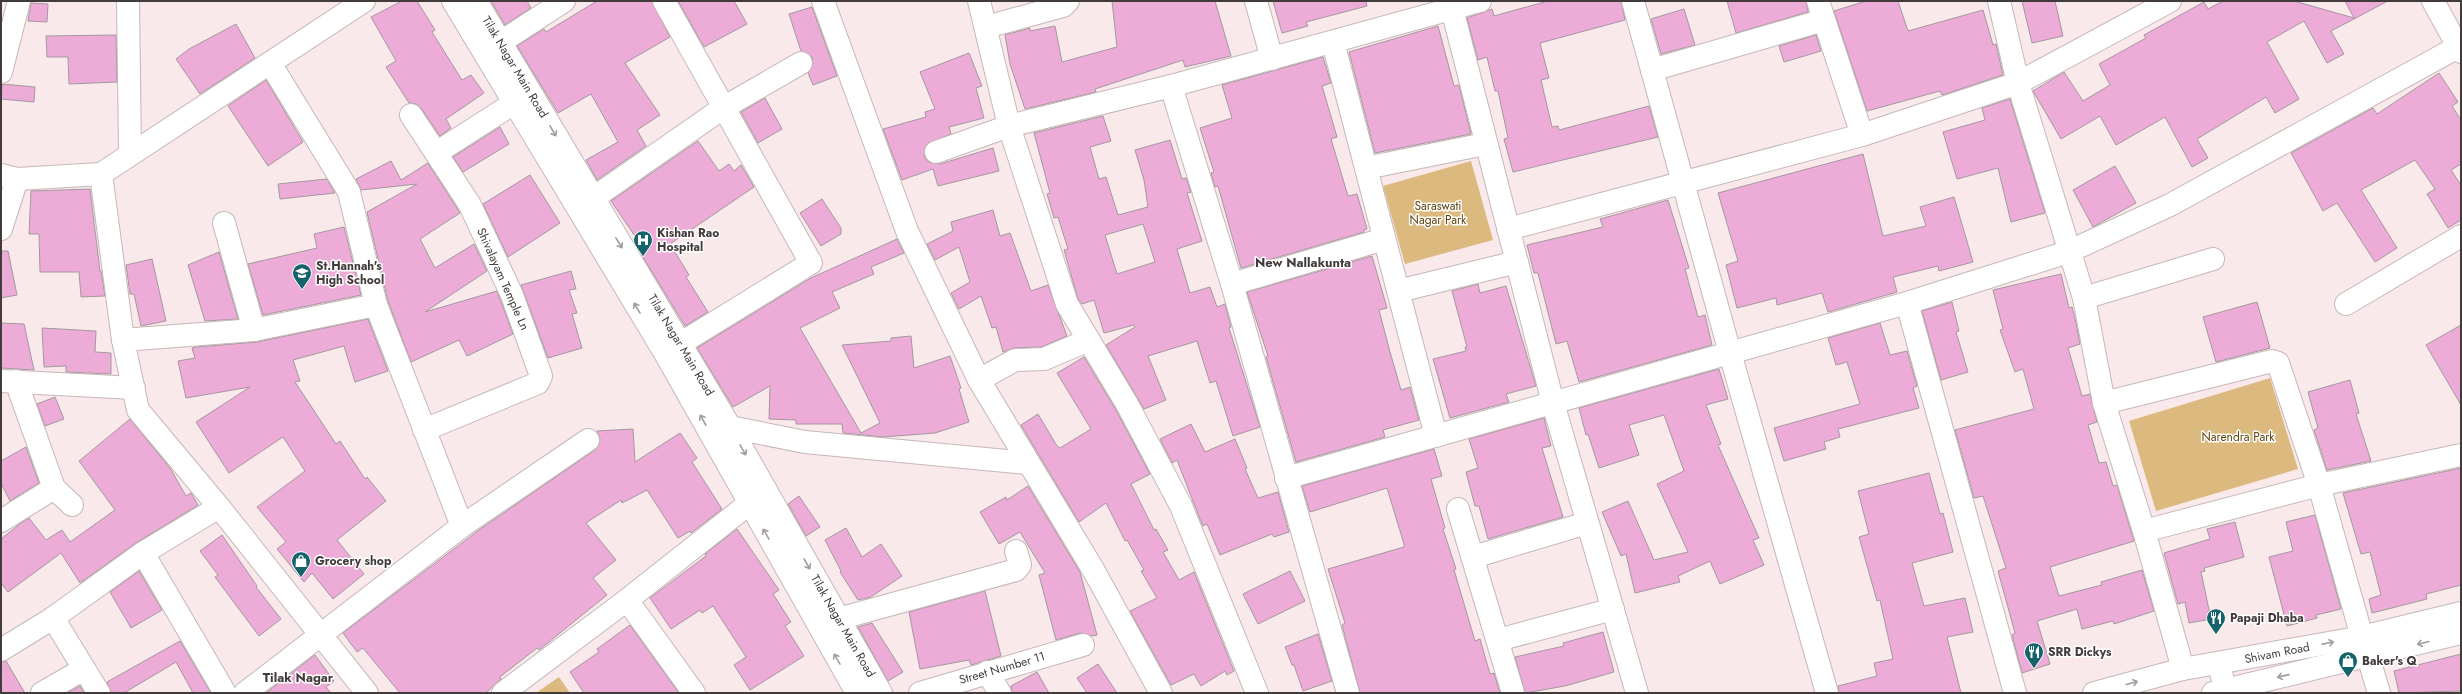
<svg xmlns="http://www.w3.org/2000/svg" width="2462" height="694" viewBox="0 0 2462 694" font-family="Jost,sans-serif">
<rect width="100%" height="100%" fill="#f9e9ea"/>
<g fill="#dcb97e">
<polygon points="1471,161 1493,240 1405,264 1383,186"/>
<polygon points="2270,378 2298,469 2156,511 2129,421"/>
<polygon points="559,677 570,693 536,693"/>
</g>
<g fill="#edacd8" stroke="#a3989f" fill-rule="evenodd">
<polygon points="402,1 417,1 435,30 432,32 462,80 471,75 484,93 446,119 451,128 440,136 421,108 416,104 409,103 386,67 396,61 371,17"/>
<polygon points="491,1 527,1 531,8 505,25"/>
<polygon points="597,1 652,1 670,37 625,63 660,115 637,130 646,146 597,180 586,160 618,142 591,94 558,113 517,46 544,29 546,32"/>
<polygon points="678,1 734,1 747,24 704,47"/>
<polygon points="1112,1 1215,1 1231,56 1185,67 1183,60 1095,89 1096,92 1025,109 1010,64 1005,35 1030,28 1030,31 1055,26 1062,62 1117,47"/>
<polygon points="1273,1 1366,1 1367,6 1306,22 1308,26 1282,33"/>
<polygon points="1548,1 1621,1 1625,20 1540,43 1549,78 1541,80 1552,127 1558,126 1559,130 1649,106 1658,137 1513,172 1504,139 1508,138 1498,91 1495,91 1487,57 1478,60 1467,18 1492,9 1494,16"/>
<polygon points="1727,1 1806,1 1808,12 1736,33"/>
<polygon points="1866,1 1898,1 1908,31 1983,10 1993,45 1996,44 2003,75 1942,95 1940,91 1867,111 1834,11"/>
<polygon points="2022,1 2055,1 2063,36 2032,43"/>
<polygon points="2223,1 2294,1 2354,18 2345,1 2388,1 2331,31 2344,54 2327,63 2304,21 2267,42 2299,99 2275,113 2266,97 2197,139 2208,158 2192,167 2165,117 2116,145 2100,116 2061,139 2033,91 2064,72 2083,101 2110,85 2099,64 2146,38 2144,35 2204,2 2208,9"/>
<polygon points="31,3 48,4 47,22 28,21"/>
<polygon points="812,7 837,76 813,85 808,73 813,63 812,57 801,51 789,14"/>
<polygon points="1684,9 1695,45 1661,54 1651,19"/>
<polygon points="236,24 255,58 200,94 176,59 189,49"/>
<polygon points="1438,26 1454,86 1459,85 1471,134 1375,153 1349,52"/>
<polygon points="116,35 117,82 69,84 68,57 47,57 46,36"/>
<polygon points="1816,35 1821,51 1784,62 1779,46"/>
<polygon points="969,53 982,86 976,88 984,118 949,127 951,134 927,144 924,156 928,162 940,164 993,148 999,171 938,186 933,169 902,180 883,129 926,117 925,112 935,109 920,72"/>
<polygon points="1323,57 1331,83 1322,86 1337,137 1331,139 1348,196 1357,194 1367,229 1364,230 1364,232 1241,268 1218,186 1215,187 1211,173 1214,172 1200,128 1232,118 1222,85"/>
<polygon points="2439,73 2458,102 2452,106 2461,120 2461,164 2451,170 2461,185 2461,220 2448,228 2427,194 2435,189 2415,160 2361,190 2397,248 2375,262 2337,203 2323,211 2291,153 2373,108 2377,114"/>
<polygon points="266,80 303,142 268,166 228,106"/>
<polygon points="2,84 35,87 34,102 1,99"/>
<polygon points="765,98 782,129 758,143 741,112"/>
<polygon points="2010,99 2045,213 2011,222 1998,168 1957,179 1943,132 1985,120 1982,108"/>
<path d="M1103,116L1111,141L1090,147L1099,179L1106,177L1118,215L1148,207L1144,180L1135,150L1170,140L1182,179L1186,178L1191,192L1187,193L1202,241L1177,249L1190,293L1210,287L1217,307L1225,304L1231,327L1229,328L1260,427L1233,436L1216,381L1210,383L1197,341L1148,356L1166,400L1144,409L1106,345L1135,327L1134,325L1104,333L1094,300L1082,304L1078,299L1064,250L1068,249L1058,217L1054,218L1047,194L1050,193L1034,133ZM1143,224L1155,262L1117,274L1105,235Z"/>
<polygon points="500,127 509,144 463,172 453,157"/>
<polygon points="698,141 719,171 729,164 734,171 741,165 754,187 670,244 689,275 686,277 708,312 685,326 635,244 639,242 611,201"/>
<polygon points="1863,154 1883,236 1926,226 1920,207 1954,197 1973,262 1939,271 1938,266 1893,277 1897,292 1828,312 1822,293 1777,305 1776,298 1737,308 1726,265 1738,261 1718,193"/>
<polygon points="391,161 401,180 428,163 460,213 420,239 435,268 474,244 487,271 425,312 497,291 513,334 467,356 459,340 411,362 388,301 367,212 417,184 361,190 356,179"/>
<polygon points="2115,166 2136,203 2093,227 2073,190"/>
<polygon points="530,175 560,223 508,257 483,204"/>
<polygon points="327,179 335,193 280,199 278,184"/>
<polygon points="90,189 100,271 101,271 105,296 81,297 79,272 40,272 39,234 29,234 31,191"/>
<polygon points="822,199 841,228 841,234 821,246 800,213"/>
<polygon points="1668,200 1689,268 1685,269 1698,317 1705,315 1712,345 1579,382 1567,341 1556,344 1538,273 1534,273 1527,245 1603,227 1600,219"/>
<polygon points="993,210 1000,236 1010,233 1031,291 1048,285 1067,336 1041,347 1014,348 1003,352 996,327 992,328 981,296 959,309 951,293 970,282 959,247 935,260 927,244 953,231 951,222"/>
<polygon points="344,227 361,295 263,315 248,264 317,248 314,234"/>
<polygon points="897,239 904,253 871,267 874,274 832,292 840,308 800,328 861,433 880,423 842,345 891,341 891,338 911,336 914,368 950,356 961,388 959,389 969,422 935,433 883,437 843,433 842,424 796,424 796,420 769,419 770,386 733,407 697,348 811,278"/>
<polygon points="1,251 8,251 17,295 1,298"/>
<polygon points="219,252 238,319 205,321 188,265"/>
<polygon points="1372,256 1387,308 1379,310 1390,352 1401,390 1410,387 1419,420 1383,430 1385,437 1296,462 1266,357 1268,356 1247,292"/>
<polygon points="152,259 166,321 141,326 134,294 130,294 126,265"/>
<polygon points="571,271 576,289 569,290 577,313 572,314 582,348 548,358 521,285"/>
<polygon points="2061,274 2069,308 2072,307 2075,318 2080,344 2068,348 2082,396 2090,394 2097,422 2088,425 2099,463 2106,462 2113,486 2117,485 2134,541 2050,567 2059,596 2102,585 2101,582 2142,570 2154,611 2114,624 2113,621 2082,629 2077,609 2037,621 2050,664 2022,673 2012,635 2015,633 1998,571 2006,568 1983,496 1974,498 1955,430 2034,409 2023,369 2015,372 2000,330 2003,329 1993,290"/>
<polygon points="1478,284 1480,293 1506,286 1536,386 1506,394 1509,402 1450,418 1433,359 1466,351 1465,347 1467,347 1452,291"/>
<polygon points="1952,302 1959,331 1956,332 1968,372 1941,380 1922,311"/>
<polygon points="2257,302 2270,348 2216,362 2203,317"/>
<polygon points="368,319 388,371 355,382 344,346 293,360 300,381 295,382 336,444 340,441 365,479 367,477 386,501 337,540 364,574 333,599 312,573 304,582 277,549 286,542 257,507 305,471 283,437 229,473 196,422 250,387 186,398 178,361 195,358 192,348 197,347 257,342"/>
<polygon points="1,323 24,324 34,370 1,368"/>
<polygon points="1880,323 1890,355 1907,351 1917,386 1913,388 1919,408 1838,429 1840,437 1824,442 1826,449 1784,461 1774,428 1860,404 1847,362 1836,365 1828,338"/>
<polygon points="2461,325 2461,405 2426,345"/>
<polygon points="42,328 96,331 95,352 111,353 111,374 66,372 66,366 44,367"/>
<polygon points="1084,357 1116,410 1150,474 1131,484 1154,530 1156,529 1168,550 1163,552 1179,580 1194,572 1234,671 1227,675 1225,671 1201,686 1194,674 1171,685 1130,611 1157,598 1141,571 1144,570 1127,540 1125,541 1106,503 1079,522 1021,425 1038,414 1057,446 1060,448 1091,429 1057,373"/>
<polygon points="1719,369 1728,399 1706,405 1721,444 1718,445 1759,538 1753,540 1764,565 1720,584 1710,561 1678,576 1680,582 1635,593 1626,554 1621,556 1602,512 1628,501 1654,560 1688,552 1657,484 1684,471 1664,415 1629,425 1639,455 1599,468 1588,434 1586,435 1579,408"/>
<polygon points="2350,380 2359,413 2356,414 2371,461 2327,470 2314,430 2318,428 2308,392"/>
<polygon points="55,397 64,419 45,426 37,404"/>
<polygon points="1544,418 1551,446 1542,448 1563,517 1488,539 1479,506 1475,506 1466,472 1478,468 1469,439"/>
<polygon points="130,419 170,468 186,496 191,493 198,505 136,543 80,583 61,553 8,592 1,583 1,539 21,523 29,518 46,540 62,530 70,542 115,510 79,461"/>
<polygon points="1191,424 1205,452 1235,439 1247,468 1245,469 1258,498 1278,492 1289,532 1274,537 1272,534 1220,555 1207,524 1203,526 1200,519 1177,460 1172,463 1160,439"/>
<polygon points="633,429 635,462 680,433 697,458 692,462 722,509 691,533 690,531 678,538 647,490 622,503 621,500 586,523 616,560 593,578 607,595 539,650 537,648 500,677 501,679 486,693 400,693 363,648 357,652 343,633 479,530 595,450 600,439 597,431"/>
<polygon points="26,447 39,483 10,501 1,483 1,461"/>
<polygon points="1434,449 1442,476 1431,479 1445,528 1443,529 1456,569 1454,570 1475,641 1480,639 1490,674 1494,673 1500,693 1360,693 1342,625 1345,623 1328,569 1404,547 1404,544 1387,488 1310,512 1302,486"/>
<polygon points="2461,468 2461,585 2426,594 2427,599 2372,613 2369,599 2381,595 2370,552 2361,554 2343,493"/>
<polygon points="1929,473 1940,514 1943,513 1953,552 1912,563 1924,606 1965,598 1973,632 1947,637 1961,693 1839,693 1838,686 1877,676 1874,663 1893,659 1880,600 1877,601 1859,537 1869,534 1858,491"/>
<polygon points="1028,486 1080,572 1097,635 1092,636 1080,633 1056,640 1039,575 1045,573 1020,532 999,544 980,512 1006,497 1007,500"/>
<polygon points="799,496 820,527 806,536 788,504"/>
<polygon points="2315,515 2341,609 2316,615 2317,618 2287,626 2269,557 2293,551 2286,522"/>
<polygon points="2235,522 2244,557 2204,568 2205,571 2201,572 2211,619 2189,623 2185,602 2178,604 2164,553 2210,539 2207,529"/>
<polygon points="846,528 862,557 881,544 902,576 871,597 858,600 840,572 841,571 825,540"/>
<polygon points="737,529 779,590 773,594 791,622 785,626 804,656 750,690 734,665 746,657 713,606 702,613 700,610 671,629 650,598 706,556 705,554"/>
<polygon points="222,535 257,586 256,587 281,619 259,636 215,577 218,575 200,551"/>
<polygon points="139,571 162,610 131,628 110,592"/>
<polygon points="1290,571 1305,601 1258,624 1243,594"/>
<polygon points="985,591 1001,656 971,665 969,660 920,669 909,612"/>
<polygon points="872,623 903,672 888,681 858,627"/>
<polygon points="630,625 679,693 584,693 570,672 599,652 597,649"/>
<polygon points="1603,632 1614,672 1565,686 1525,693 1515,657 1564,646 1563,643"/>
<polygon points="1318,634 1332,681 1303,691 1294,665 1292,665 1285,647"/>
<polygon points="180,641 211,693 193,693 176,662 124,693 111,693 107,682"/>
<polygon points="2461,654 2461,691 2399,693 2394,671"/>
<polygon points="315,655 334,681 326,687 331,693 266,693"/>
<polygon points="6,661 25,693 1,693 1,662"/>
<polygon points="1098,664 1117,693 1087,693 1077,678"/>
<polygon points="1037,672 1049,693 1012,693 1011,686"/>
<polygon points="80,686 84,693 67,693"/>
</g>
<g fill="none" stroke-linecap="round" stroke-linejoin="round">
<defs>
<g id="minor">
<polyline points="128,1 130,154"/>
<polyline points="664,1 811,263 665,353"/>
<polyline points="823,1 907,231 979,380 1094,571 1161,693"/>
<polyline points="979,1 1009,126 1067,304 1127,404 1181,506 1257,693"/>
<polyline points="1256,1 1272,59"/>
<polyline points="1450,1 1553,403 1637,693"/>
<polyline points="1633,1 1730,353 1827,693"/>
<polyline points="1818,1 1862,135"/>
<polyline points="1999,1 2018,83 2084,298 2104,403 2144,531 2183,669"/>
<polyline points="2433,1 2461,52"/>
<polyline points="986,27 1063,6 1068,1"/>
<polyline points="501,42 564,1"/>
<polyline points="1333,42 1436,436"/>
<polyline points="270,63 349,192 376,305 462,526"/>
<polyline points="1652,70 1824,20"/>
<polyline points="1,72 19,1"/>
<polyline points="1171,86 1232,284 1348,693"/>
<polyline points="411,115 470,205 512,295 541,376 538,383 424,430"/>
<polyline points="936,152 1009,126 1171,86 1480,1"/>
<polyline points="436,153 514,103"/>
<polyline points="1366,168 1485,144"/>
<polyline points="101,174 123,340 138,410 219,507 367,693"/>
<polyline points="1,175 17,179 101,174 364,1"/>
<polyline points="592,199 723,108 801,63"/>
<polyline points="224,223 254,330"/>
<polyline points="1,229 17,179"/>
<polyline points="1508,229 1862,135 2018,83 2170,1"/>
<polyline points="1232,284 1384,239"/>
<polyline points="1398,291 1517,262"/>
<polyline points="2084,298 2213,259"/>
<polyline points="1907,303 2015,693"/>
<polyline points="2346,304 2461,236"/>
<polyline points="123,340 254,330 376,305"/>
<polyline points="979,380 1015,360 1044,359 1089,340"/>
<polyline points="1,381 134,388"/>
<polyline points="16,381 54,488 72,505"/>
<polyline points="2104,403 2272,361 2278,363 2319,485 2362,637"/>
<polyline points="730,427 805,442 1027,463"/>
<polyline points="1286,478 1907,303 2068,252 2170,205 2458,47"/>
<polyline points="1458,509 1513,693"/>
<polyline points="1,521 54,488"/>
<polyline points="2144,531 2319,485 2461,455"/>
<polyline points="143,553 225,693"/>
<polyline points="1473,557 1587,523"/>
<polyline points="627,600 694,693"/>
<polyline points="53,618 99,693"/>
<polyline points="838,619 1016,570 1020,565 1016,551"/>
<polyline points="1498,640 1613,609"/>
<polyline points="1,650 53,618 143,553 219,507"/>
<polyline points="2368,656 2379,693"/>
<polyline points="2219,664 2226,693"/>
<polyline points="987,672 1000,693"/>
<polyline points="42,693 84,669"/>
<polyline points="245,693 462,526 588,440"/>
<polyline points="503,693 627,600 765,491"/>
<polyline points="920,693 1083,645"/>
</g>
<g id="major">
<polyline points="453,1 665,353 857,693"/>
<polyline points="476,1 730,427 881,693"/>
<polyline points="2094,693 2183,669 2362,637 2461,613"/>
<polyline points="2213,693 2461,633"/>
</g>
</defs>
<use href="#minor" stroke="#c6b7b8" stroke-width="24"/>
<use href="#major" stroke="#c6b7b8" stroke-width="24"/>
<use href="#minor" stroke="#fff" stroke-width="22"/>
<use href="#major" stroke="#fff" stroke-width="22"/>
</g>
<defs><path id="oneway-shaft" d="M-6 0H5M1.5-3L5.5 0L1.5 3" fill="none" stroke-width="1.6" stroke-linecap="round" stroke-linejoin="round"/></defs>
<g stroke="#a09d9d">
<use href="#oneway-shaft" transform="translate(553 131) rotate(60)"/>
<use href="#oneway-shaft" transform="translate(619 243) rotate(58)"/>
<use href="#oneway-shaft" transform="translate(637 308) rotate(-121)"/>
<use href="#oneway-shaft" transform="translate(703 420) rotate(-119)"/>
<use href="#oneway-shaft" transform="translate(743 450) rotate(60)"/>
<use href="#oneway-shaft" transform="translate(766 534) rotate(-120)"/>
<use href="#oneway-shaft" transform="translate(807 564) rotate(61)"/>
<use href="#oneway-shaft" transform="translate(2328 643) rotate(-11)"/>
<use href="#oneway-shaft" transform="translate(2423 643) rotate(166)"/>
<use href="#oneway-shaft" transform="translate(837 659) rotate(-120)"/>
<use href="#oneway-shaft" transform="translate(2283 676) rotate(167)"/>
<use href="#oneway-shaft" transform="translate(2132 683) rotate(-15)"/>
</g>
<defs>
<symbol id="hospital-pin" viewBox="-11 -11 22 30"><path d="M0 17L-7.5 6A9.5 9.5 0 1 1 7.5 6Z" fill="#15646b" stroke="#fff"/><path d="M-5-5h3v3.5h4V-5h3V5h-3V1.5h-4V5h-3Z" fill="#fff"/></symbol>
<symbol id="university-pin" viewBox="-11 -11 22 30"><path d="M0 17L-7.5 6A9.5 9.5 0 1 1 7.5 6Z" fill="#15646b" stroke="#fff"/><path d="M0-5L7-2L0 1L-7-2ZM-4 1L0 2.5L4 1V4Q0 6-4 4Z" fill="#fff"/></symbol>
<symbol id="shop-pin" viewBox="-11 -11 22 30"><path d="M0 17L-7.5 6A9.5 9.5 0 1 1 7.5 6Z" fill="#15646b" stroke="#fff"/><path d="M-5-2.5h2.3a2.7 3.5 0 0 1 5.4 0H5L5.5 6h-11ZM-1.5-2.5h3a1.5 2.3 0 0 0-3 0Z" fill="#fff"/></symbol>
<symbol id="restaurant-pin" viewBox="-11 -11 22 30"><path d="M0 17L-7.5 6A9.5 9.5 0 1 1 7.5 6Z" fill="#15646b" stroke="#fff"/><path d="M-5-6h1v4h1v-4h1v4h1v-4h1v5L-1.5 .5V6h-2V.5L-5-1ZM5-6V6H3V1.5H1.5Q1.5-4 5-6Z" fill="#fff"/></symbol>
</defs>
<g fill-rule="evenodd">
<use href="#hospital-pin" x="632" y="229" width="22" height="30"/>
<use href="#university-pin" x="291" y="262" width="22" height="30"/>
<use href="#shop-pin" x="290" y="550" width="22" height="30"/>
<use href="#restaurant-pin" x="2205" y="607" width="22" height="30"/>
<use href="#restaurant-pin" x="2023" y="641" width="22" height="30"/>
<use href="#shop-pin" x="2337" y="650" width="22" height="30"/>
</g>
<g text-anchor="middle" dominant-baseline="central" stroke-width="3" stroke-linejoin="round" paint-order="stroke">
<g font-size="12" fill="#413b3b" stroke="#fff">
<text transform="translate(515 67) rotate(59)">Tilak Nagar Main Road</text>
<text transform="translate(503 279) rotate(66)">Shivalayam Temple Ln</text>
<text transform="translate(681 345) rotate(59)">Tilak Nagar Main Road</text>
<text transform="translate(843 626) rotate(60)">Tilak Nagar Main Road</text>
<text transform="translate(2277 653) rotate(-11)">Shivam Road</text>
<text transform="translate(1002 668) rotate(-16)">Street Number 11</text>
</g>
<g font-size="12" fill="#5f4512" stroke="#fff">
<text x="1438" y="206">Saraswati<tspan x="1438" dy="14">Nagar Park</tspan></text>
<text x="2238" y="437">Narendra Park</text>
</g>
<g font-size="12" font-weight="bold" fill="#413b3b" stroke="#fff" text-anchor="start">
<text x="657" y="233">Kishan Rao<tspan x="657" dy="14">Hospital</tspan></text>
<text x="316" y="266">St.Hannah's<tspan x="316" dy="14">High School</tspan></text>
<text x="315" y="561">Grocery shop</text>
<text x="2230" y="618">Papaji Dhaba</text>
<text x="2048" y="652">SRR Dickys</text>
<text x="2362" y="661">Baker's Q</text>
</g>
<g font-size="13" font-weight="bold" fill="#413b3b" stroke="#fff">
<text x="1303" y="262">New Nallakunta</text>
<text x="298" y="677">Tilak Nagar</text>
</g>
</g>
<rect width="2462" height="694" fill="none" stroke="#413b3b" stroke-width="4"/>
</svg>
